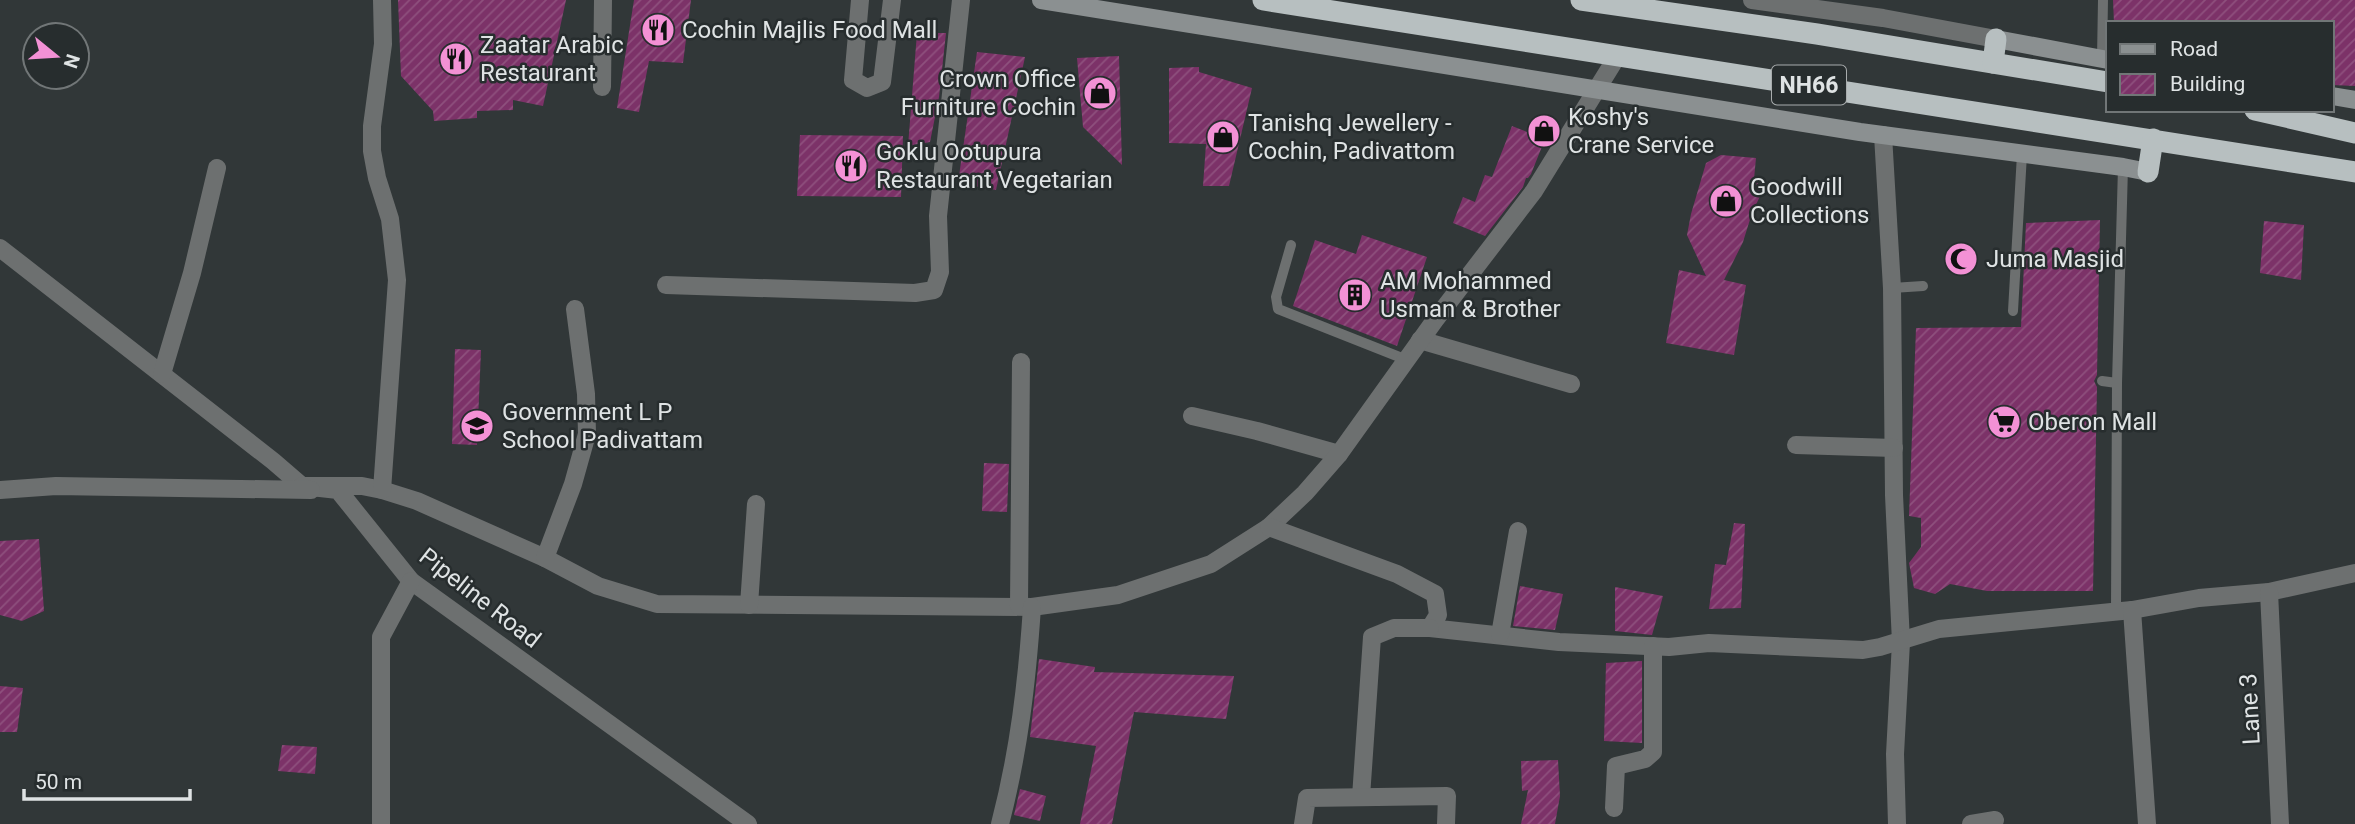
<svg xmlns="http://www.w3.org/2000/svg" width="2355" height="824" viewBox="0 0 2355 824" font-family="Roboto,sans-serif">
<defs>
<pattern id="building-hatch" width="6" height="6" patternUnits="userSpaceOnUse" patternTransform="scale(1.75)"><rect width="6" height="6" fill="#7c3268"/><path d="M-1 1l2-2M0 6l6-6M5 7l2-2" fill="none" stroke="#8e507d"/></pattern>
</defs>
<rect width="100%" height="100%" fill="#313738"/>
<g fill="url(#building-hatch)">
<polygon points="398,0 566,0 543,106 513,100 513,110 477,111 477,118 434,121 433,111 401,76"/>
<polygon points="634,0 691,0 683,63 649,61 639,112 617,108"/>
<polygon points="2113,0 2355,0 2355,86 2332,85 2332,23 2114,23"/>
<polygon points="917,33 946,33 939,97 930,142 908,146"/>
<polygon points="977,52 1025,57 996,190 958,183"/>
<polygon points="1119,56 1122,165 1083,127 1077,58"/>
<polygon points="1199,67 1199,72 1252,88 1229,186 1203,186 1206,144 1169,143 1169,68"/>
<polygon points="1512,126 1545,139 1531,174 1528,178 1526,178 1523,187 1485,236 1453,223 1463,197 1475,202 1485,175 1492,177"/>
<polygon points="800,135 903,136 901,197 797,196"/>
<polygon points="1721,155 1756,158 1754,179 1763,190 1752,213 1743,242 1724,280 1746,285 1734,355 1666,343 1679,270 1706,276 1687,235 1691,214 1706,163"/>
<polygon points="2100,220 2097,375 2094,381 2097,387 2093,591 1987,591 1950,584 1935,594 1914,588 1909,563 1921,547 1921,518 1909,516 1916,328 2021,327 2026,223"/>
<polygon points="2264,221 2304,225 2301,280 2260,273"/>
<polygon points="1362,235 1427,257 1397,346 1293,306 1315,240 1356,254"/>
<polygon points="455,349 481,350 477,445 452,444"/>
<polygon points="984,463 1009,464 1007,512 982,511"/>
<polygon points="1734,523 1745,524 1741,608 1709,609 1715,564 1726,565"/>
<polygon points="39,539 44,611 22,621 0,615 0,541"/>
<polygon points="1520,586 1563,594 1555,630 1513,626"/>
<polygon points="1615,587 1663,596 1652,635 1615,631"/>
<polygon points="1039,659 1095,667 1094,672 1234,676 1226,719 1134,712 1112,824 1080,824 1096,746 1030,737"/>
<polygon points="1642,661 1642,743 1604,741 1606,663"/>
<polygon points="0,686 23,688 17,732 0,732"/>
<polygon points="282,745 317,747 315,774 278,771"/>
<polygon points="1558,760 1560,796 1555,824 1521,824 1528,790 1522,791 1521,761"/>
<polygon points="1020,789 1046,796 1040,821 1014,815"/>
</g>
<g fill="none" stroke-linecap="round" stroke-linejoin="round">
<g stroke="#6d7070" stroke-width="10">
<polyline points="2102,58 2103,0"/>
<polyline points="1291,245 1276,297 1278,309 1407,360"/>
<polyline points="1892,288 1923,286"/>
<polyline points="2013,311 2022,154"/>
<polyline points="2102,381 2117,383"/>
<polyline points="2116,611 2117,383 2123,167"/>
</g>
<g stroke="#6d7070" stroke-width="18">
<polyline points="860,0 853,80 867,88 882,82 892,0"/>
<polyline points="1752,0 1883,18 1996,39"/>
<polyline points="602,87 603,0"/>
<polyline points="1883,135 1892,288 1894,495 1901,642 1895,754 1897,824"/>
<polyline points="0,248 273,461 302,486 338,490 411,581 748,824"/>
<polyline points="666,285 915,293 934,290 940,272 938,216 961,0"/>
<polyline points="1420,340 1571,384"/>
<polyline points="162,374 192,273 217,168"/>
<polyline points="1192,416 1257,431 1339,454"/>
<polyline points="1796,445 1894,448"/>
<polyline points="302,486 362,486 382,490 417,501 545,558 598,586 657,604 1032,607 1118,595 1211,564 1269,527 1305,493 1339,454 1435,320 1534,191 1618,55"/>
<polyline points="0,490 56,486 311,490"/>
<polyline points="382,490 397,280 390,219 377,178 372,151 372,126 383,44 382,0"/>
<polyline points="1269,527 1397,574 1435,594 1438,615 1430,628 1559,642 1669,647 1709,643 1863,650 1880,647 1939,629 2132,610 2199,598 2269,592 2355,573"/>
<polyline points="545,558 573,484 587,434 586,394 575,309"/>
<polyline points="2269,592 2280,824"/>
<polyline points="749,605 756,504"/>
<polyline points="1019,606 1021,362"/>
<polyline points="2132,610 2147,824"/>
<polyline points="1500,635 1518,531"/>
<polyline points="1361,797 1372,637 1394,628 1430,628"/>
<polyline points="1614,808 1616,766 1645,759 1653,752 1653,646"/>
<polyline points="381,824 381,637 411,581"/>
<path d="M1000,824C1019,751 1027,682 1032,607"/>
<polyline points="1303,824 1307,798 1447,796 1446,824"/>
<polyline points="1971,824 1995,820"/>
</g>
<g stroke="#8b9091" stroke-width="18">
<polyline points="1041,0 1860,132 2123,167 2148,172"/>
<polyline points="1996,39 2108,60"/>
<polyline points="2332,96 2355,100"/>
</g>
<g stroke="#b7bfc0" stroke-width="21">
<polyline points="1263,0 2355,172"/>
<polyline points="1581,0 1817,34 2108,82"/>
<polyline points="1993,63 1996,39"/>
<polyline points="2255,110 2355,133"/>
<polyline points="2148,172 2153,139"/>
</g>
</g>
<defs>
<symbol id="restaurant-disc" viewBox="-11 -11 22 22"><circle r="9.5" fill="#f391d5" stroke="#272d2e"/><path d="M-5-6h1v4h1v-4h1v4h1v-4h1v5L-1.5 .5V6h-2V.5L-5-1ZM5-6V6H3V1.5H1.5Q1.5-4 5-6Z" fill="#111"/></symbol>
<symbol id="shop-disc" viewBox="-11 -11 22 22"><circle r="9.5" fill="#f391d5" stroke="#272d2e"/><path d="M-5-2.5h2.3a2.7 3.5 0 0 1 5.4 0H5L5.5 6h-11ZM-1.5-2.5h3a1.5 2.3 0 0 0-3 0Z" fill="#111"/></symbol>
<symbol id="mosque-disc" viewBox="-11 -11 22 22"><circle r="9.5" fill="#f391d5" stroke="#272d2e"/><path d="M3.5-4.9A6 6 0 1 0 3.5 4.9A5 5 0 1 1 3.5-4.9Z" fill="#111"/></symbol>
<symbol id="building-disc" viewBox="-11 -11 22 22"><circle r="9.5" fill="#f391d5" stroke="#272d2e"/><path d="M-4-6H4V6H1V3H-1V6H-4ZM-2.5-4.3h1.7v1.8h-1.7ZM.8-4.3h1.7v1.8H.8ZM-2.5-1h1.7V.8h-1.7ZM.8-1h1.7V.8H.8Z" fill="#111"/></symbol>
<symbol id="supermarket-disc" viewBox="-11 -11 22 22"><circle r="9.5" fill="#f391d5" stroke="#272d2e"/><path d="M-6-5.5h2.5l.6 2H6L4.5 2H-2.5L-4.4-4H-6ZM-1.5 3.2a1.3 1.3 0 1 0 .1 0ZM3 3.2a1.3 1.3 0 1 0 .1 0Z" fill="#111"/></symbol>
<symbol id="school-disc" viewBox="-11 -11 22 22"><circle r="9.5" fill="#f391d5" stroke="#272d2e"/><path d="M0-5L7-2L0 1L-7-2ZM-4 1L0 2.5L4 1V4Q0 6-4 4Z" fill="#111"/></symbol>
</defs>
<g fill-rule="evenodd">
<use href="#restaurant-disc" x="639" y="11" width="38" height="38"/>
<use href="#restaurant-disc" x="437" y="40" width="38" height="38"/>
<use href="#shop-disc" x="1081" y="74" width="38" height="38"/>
<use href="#shop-disc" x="1525" y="112" width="38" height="38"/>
<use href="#shop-disc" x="1204" y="118" width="38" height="38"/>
<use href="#restaurant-disc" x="832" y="147" width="38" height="38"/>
<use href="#shop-disc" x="1707" y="182" width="38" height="38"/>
<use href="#mosque-disc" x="1942" y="240" width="38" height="38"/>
<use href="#building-disc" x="1336" y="276" width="38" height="38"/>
<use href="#supermarket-disc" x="1985" y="403" width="38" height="38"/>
<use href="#school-disc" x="458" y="407" width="38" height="38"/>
</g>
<g text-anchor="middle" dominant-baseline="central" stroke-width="5" stroke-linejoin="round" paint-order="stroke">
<rect fill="#272d2e" stroke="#a8acad" stroke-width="2" x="1772" y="65.5" width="74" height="39" rx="5"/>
<g font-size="23" font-weight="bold" fill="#dfe3e4">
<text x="1809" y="85">NH66</text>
</g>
<g font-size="24" fill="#dfe3e4" stroke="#272d2e" text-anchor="start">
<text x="682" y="30">Cochin Majlis Food Mall</text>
<text x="480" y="45">Zaatar Arabic<tspan x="480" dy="28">Restaurant</tspan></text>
<text x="1076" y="79" text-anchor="end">Crown Office<tspan x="1076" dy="28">Furniture Cochin</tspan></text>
<text x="1568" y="117">Koshy's<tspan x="1568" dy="28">Crane Service</tspan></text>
<text x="1248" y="123">Tanishq Jewellery -<tspan x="1248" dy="28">Cochin, Padivattom</tspan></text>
<text x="876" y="152">Goklu Ootupura<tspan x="876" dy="28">Restaurant Vegetarian</tspan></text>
<text x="1750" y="187">Goodwill<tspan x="1750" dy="28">Collections</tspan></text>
<text x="1986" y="259">Juma Masjid</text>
<text x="1380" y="281">AM Mohammed<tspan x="1380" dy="28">Usman &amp; Brother</tspan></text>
<text x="502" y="412">Government L P<tspan x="502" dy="28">School Padivattam</tspan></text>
<text x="2028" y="422">Oberon Mall</text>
</g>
<g font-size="24" fill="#dfe3e4" stroke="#272d2e">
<text transform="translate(480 598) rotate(38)">Pipeline Road</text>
<text transform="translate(2250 709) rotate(-93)">Lane 3</text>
</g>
</g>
<rect x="2106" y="21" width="228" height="91" fill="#272d2e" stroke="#717677" stroke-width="2"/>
<rect x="2120" y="44" width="35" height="10" fill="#8b9091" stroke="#717677" stroke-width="2"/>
<text x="2170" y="56" font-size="21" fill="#dfe3e4">Road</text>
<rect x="2120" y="74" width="35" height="21" fill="url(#building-hatch)" stroke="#717677" stroke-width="2"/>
<text x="2170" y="91" font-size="21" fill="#dfe3e4">Building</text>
<g transform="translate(56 56) rotate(108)"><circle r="33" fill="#272d2e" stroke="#717677" stroke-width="2"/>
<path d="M0-5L12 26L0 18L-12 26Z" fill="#f391d5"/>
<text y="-10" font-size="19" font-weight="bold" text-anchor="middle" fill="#dfe3e4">N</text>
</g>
<path d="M24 789v10h166v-10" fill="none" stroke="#dfe3e4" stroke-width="3.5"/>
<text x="35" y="789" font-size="21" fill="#dfe3e4" stroke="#272d2e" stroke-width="5" paint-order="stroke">50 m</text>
</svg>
